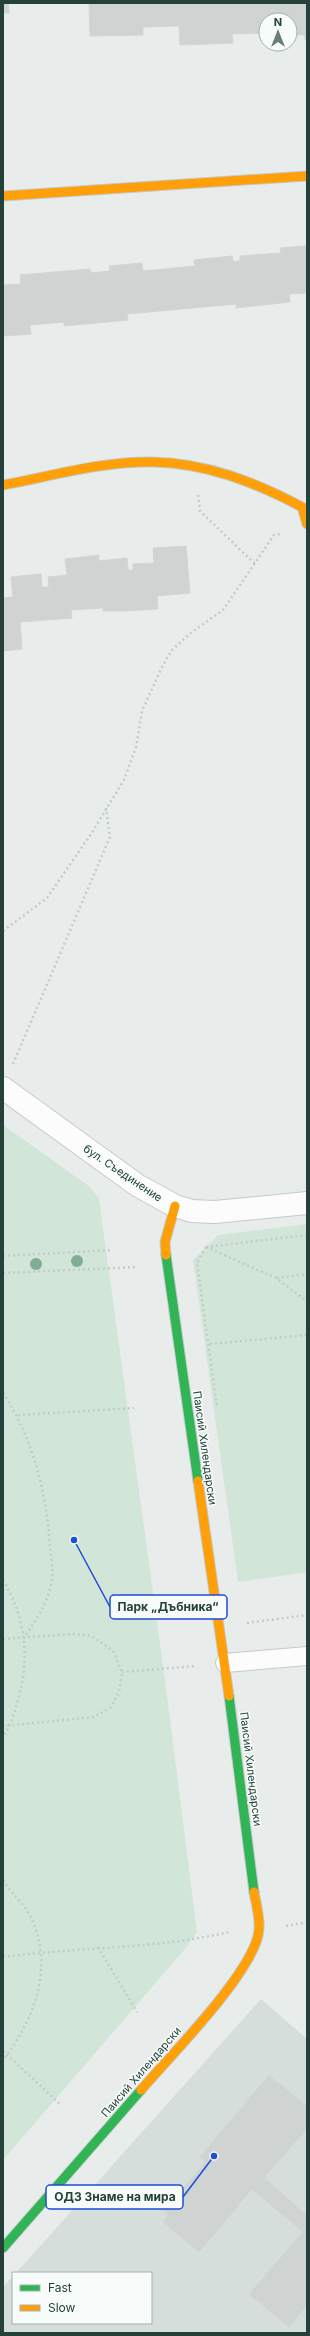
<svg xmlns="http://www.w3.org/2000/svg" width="310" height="2336" viewBox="0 0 310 2336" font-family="Inter,sans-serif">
<rect width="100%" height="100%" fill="#e8edeb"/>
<polygon fill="#d6dedb" points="261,1999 307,2039 307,2333 3,2333 3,2287 13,2276 13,2323 151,2323 151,2273 16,2273"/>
<g fill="#d1e6d8">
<polygon points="3,1125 90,1187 99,1199 165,1680 197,1932 184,1950 3,2160"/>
<polygon points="307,1224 307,1572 238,1582 193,1260 218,1235"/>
</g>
<g fill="#cfd4d2" stroke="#d1d6d4">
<polygon points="3,3 8,3 9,13 3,13"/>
<polygon points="89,3 307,3 307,40 305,40 305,35 290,35 290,20 266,20 266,33 232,34 233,43 180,45 179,26 143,27 143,35 90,36"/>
<polygon points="307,246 307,293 289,294 290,302 236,308 236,304 127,314 128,320 64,326 64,322 30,325 31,334 3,336 3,285 21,284 20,275 90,269 91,273 110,271 109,266 142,263 143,271 195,266 194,260 232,256 233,262 240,261 240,256 281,253 280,248"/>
<polygon points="186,546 190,593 157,596 158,609 126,611 103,611 103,608 71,610 72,618 20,622 22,649 3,651 3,598 13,597 11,577 41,574 42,587 49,587 48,577 67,575 65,559 99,555 99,561 127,558 128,570 133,570 133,564 154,563 153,548"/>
<polygon points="269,2075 307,2107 307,2128 264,2178 307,2215 307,2305 289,2327 249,2294 303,2232 252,2189 199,2252 163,2222 169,2215 164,2210 206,2162 200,2157"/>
</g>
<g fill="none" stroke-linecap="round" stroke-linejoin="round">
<defs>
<polyline id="lane" points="225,1663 307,1656"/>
<polyline id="street" points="3,1088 137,1185 175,1206 192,1211 215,1212 307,1203"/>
<g id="fast">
<polyline points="166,1255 198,1481"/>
<polyline points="229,1696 254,1892"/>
<polyline points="3,2248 141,2090"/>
</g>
<g id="slow">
<polyline points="3,196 307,176"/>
<path d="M3,485C52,476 102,461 153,462C206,463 255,482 302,507L307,524"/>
<polyline points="166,1255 165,1242 175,1206"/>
<polyline points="198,1481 229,1696"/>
<path d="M141,2090C169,2057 257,1969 259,1929C260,1917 256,1904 254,1892"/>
</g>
</defs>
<use href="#lane" stroke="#c5cac8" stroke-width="20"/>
<use href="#street" stroke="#c5cac8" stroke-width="24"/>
<use href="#fast" stroke="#c3cbc8" stroke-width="11"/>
<use href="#slow" stroke="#c3cbc8" stroke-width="11"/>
<g stroke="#c3ccca" stroke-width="2.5" stroke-dasharray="2 3" stroke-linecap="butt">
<polyline points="198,495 200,511 255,564"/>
<polyline points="3,931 47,898 91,834 124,780 136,747 142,711 162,667 172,650 192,632 223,610 274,535 281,534"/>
<polyline points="13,1064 110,837 106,808"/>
<polyline points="206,1247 197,1263 217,1407"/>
<polyline points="206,1247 276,1278 307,1301"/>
<polyline points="206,1247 307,1235"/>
<polyline points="3,1256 113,1250"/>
<polyline points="3,1273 138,1267"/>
<polyline points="277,1278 307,1274"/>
<polyline points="210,1344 307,1335"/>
<path d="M3,1393C33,1438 47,1494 50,1548C51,1557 53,1568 52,1578C50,1600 36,1620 24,1638"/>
<polyline points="18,1415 134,1408"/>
<path d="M3,1580C26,1618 30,1658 18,1700C14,1714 11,1725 3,1737"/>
<polyline points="247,1623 307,1615"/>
<polyline points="3,1639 73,1634 92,1636 113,1651 122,1672 119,1692 111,1707 94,1717 3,1726"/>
<polyline points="122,1672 196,1666"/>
<path d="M3,1880C11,1894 23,1902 30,1916C55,1965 35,2019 3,2060"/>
<polyline points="286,1926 307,1922"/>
<polyline points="98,1947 137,2012"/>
<path d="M3,1957C77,1947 157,1949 229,1932"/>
<polyline points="3,2051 60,2104"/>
</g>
<use href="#lane" stroke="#fcfcfc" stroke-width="18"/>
<use href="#street" stroke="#fcfcfc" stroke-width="22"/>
<use href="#fast" stroke="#30b455" stroke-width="9"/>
<use href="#slow" stroke="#ff9f0a" stroke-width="9"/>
</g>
<g fill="#81ae93">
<circle cx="77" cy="1261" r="6"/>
<circle cx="36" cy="1264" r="6"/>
</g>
<g text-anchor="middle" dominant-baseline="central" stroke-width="3" stroke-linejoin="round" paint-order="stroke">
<g font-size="11" fill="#24423a" stroke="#f7fbf9">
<text transform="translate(123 1173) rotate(34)">бул. Съединение</text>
<text transform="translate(205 1448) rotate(82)">Паисий Хилендарски</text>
<text transform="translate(251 1769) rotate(83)">Паисий Хилендарски</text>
<text transform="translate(141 2072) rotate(-49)">Паисий Хилендарски</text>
</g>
</g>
<path fill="none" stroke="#1d4ed8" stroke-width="1.5" d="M74 1540L110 1607M214 2156L183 2197"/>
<g fill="#1d4ed8" stroke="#f7fbf9" stroke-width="1.5">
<circle cx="74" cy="1540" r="4"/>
<circle cx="214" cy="2156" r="4"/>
</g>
<g fill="#f7fbf9" stroke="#1d4ed8" stroke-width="1.5">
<rect x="110" y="1595" width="117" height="24" rx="4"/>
<rect x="46" y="2185" width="137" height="24" rx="4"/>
</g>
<g font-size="12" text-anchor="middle" font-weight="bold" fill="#24423a">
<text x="168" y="1611">Парк „Дъбника“</text>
<text x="115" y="2201">ОДЗ Знаме на мира</text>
</g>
<rect width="310" height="2336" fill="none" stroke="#24423a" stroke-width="8"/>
<rect x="12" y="2272" width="140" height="52" fill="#f7fbf9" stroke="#a3b1ad"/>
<rect x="20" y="2285" width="20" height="6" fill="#30b455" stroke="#a3b1ad"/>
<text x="48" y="2292" font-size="12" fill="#24423a">Fast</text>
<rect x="20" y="2305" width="20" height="6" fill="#ff9f0a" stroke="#a3b1ad"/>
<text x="48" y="2312" font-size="12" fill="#24423a">Slow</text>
<g transform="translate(278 32)"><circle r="19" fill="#f7fbf9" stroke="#a3b1ad"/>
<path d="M0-3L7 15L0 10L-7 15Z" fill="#697e78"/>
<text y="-6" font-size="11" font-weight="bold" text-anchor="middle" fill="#24423a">N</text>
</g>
</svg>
